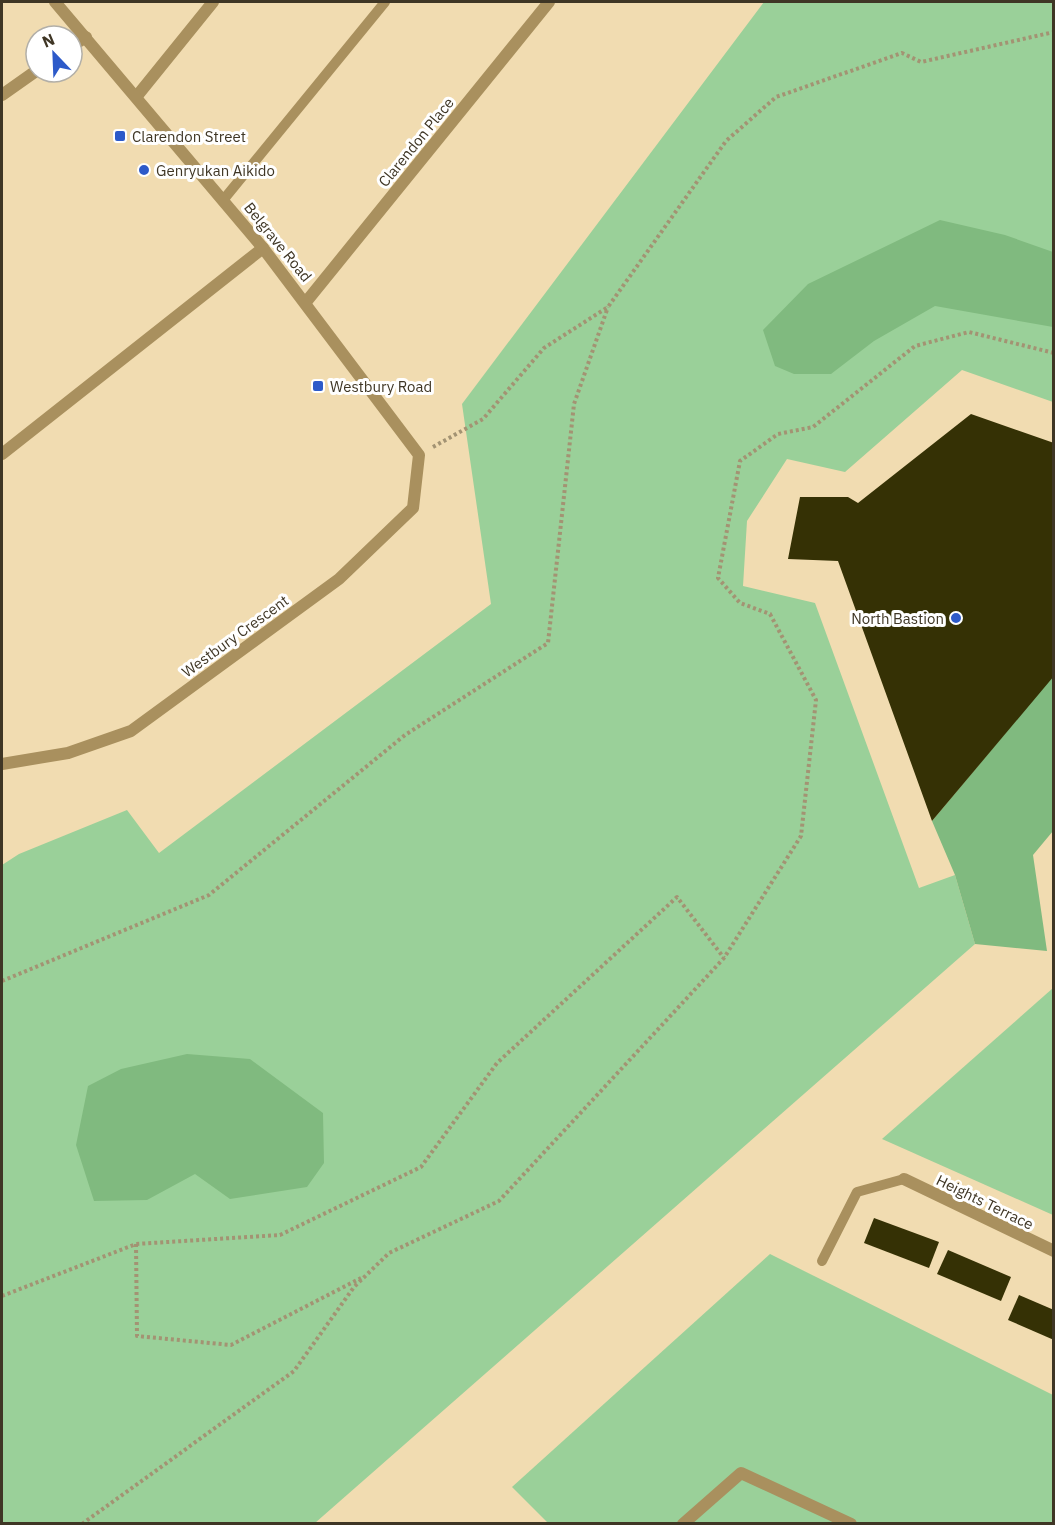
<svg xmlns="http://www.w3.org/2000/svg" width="1055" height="1525" viewBox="0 0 1055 1525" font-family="'IBM Plex Sans',sans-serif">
<rect width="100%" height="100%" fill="#f1dcb1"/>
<g fill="#9ad099">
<polygon points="764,2 1053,2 1053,402 962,370 845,472 787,459 747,521 743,586 815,603 919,888 955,875 975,944 315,1523 2,1524 2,865 19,854 127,810 159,853 491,604 462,404"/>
<polygon points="1053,988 1053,1215 882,1139"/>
<polygon points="770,1254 1053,1395 1053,1523 548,1523 512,1487"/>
</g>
<g fill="#80ba7f">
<polygon points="940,220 1005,235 1053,252 1053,327 935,306 874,341 831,374 794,374 775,366 763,330 808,284"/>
<polygon points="1053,676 1053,831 1033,855 1047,951 975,944 955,875 932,821"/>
<polygon points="187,1054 250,1059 323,1113 324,1163 307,1187 230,1199 195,1174 147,1200 94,1201 76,1145 88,1086 121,1069"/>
</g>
<g fill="#353105">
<polygon points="971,414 1054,443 1054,676 932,821 838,561 788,559 800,497 848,497 858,503"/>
<polygon points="874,1218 939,1242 929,1268 864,1243"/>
<polygon points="948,1250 1011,1277 1001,1301 937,1274"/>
<polygon points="1019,1295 1054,1310 1054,1340 1008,1320"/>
</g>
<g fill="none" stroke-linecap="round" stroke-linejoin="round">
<g stroke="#a39373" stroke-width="4" stroke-dasharray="3 3" stroke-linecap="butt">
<polyline points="433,447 483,419 544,348 608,307 726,141 776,97 902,53 921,62 1054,32"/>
<polyline points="2,981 209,895 405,735 548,643 574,404 608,307"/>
<polyline points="136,1244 137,1336 231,1345 361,1278"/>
<polyline points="2,1296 136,1244 280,1235 421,1167 497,1063 677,897 724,958"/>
<polyline points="82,1524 294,1371 354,1287 389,1253 499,1201 724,958 801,836 816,700 770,614 740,603 718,578 740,461 778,434 813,427 915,346 969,332 1054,353"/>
</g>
<g stroke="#a9905e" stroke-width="10">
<polyline points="224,199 385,2"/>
<polyline points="822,1261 857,1192 904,1179"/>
</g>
<g stroke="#a9905e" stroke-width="12">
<polyline points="72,46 86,37"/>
<polyline points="2,95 36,71"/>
<polyline points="137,96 213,2"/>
<polyline points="306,302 549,2"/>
<polyline points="2,454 263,248"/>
<polyline points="2,764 68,753 131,731 339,579 413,508 419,455 263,248 55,2"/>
<polyline points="904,1179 1054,1251"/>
<polyline points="683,1524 741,1473 851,1524"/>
</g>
</g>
<g fill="#2d5ac9" stroke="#fff" stroke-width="2">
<rect x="114" y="130" width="12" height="12" rx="3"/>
<circle cx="144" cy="170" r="6"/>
<rect x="312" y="380" width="12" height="12" rx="3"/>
<circle cx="956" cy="618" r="6"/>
</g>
<g text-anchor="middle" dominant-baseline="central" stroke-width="6" stroke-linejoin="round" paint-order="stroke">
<g font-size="15" fill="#3f3625" stroke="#fff" text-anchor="start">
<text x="132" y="136">Clarendon Street</text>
<text x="156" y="170">Genryukan Aikido</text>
<text x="330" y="386">Westbury Road</text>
<text x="944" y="618" text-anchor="end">North Bastion</text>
</g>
<g font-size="15" fill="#3f3625" stroke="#fff">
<text transform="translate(416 142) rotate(-51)">Clarendon Place</text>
<text transform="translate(278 242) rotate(51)">Belgrave Road</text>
<text transform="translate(235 636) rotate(-36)">Westbury Crescent</text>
<text transform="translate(985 1202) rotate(26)">Heights Terrace</text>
</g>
</g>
<rect width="1055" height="1525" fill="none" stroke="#3f3625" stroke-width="6"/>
<g transform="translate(54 54) rotate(337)"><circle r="28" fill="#ffffff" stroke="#b2afa8" stroke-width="1.5"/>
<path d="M0-4.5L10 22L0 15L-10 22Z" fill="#2d5ac9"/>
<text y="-9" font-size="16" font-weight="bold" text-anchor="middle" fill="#3f3625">N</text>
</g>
</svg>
